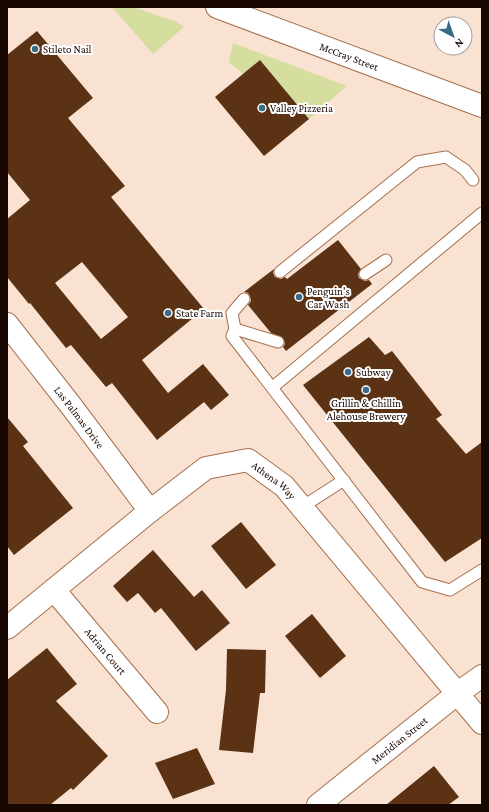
<svg xmlns="http://www.w3.org/2000/svg" width="489" height="812" viewBox="0 0 489 812" font-family="'Crimson Pro',serif">
<rect width="100%" height="100%" fill="#fae2d3"/>
<g fill="#d5dd9f">
<polygon points="112,7 133,7 177,22 184,27 153,54"/>
<polygon points="233,43 347,86 309,119 260,60 243,74 229,62"/>
</g>
<g fill="#5b3213" fill-rule="evenodd">
<path d="M37,31L93,98L68,118L125,186L111,197L204,309L142,360L168,393L203,364L229,395L211,410L204,402L157,440L112,383L106,387L71,345L66,348L30,303L29,304L7,277V219L30,200L7,172V55ZM82,262L128,317L101,339L55,283Z"/>
<polygon points="260,60 309,119 264,156 215,97"/>
<polygon points="338,240 361,269 358,274 359,278 365,281 369,280 372,284 286,351 283,347 285,344 283,338 271,333 248,305 251,301 250,296 248,293 244,292 274,269 273,273 275,277 281,279 285,277 287,279"/>
<polygon points="369,337 385,355 392,351 442,415 436,419 466,454 482,442 482,538 445,562 303,385"/>
<polygon points="7,417 28,442 23,446 73,508 14,555 7,546"/>
<polygon points="241,522 276,565 246,589 211,546"/>
<polygon points="153,550 194,597 202,590 230,623 196,651 161,608 155,613 138,593 127,602 113,586"/>
<polygon points="312,614 346,656 320,678 285,636"/>
<polygon points="47,648 77,684 56,701 108,756 73,790 71,788 50,805 7,805 7,680"/>
<polygon points="227,649 266,650 265,693 260,693 253,753 219,750 226,690"/>
<polygon points="197,748 215,784 173,799 155,763"/>
<polygon points="434,766 459,797 448,805 386,805"/>
</g>
<g fill="none" stroke-linecap="round" stroke-linejoin="round">
<defs>
<g id="service">
<polyline points="280,272 417,162 446,157 465,170 473,180"/>
<polyline points="365,274 386,260"/>
<polyline points="244,299 232,313 235,329 232,336 422,582 450,590 482,570"/>
<polyline points="235,329 278,342"/>
<polyline points="273,387 482,213"/>
<polyline points="302,507 344,480"/>
</g>
<g id="minor">
<path id="s1" d="M7,324L72,407L150,511"/>
<path id="s2" d="M54,590L157,712"/>
<path id="s3" d="M7,628L150,511L206,468L248,460L284,486L482,723"/>
</g>
<g id="tertiary">
<path id="s4" d="M217,7L482,106"/>
<path id="s5" d="M318,805L458,693L482,676"/>
</g>
</defs>
<use href="#service" stroke="#a5704d" stroke-width="13"/>
<use href="#minor" stroke="#a5704d" stroke-width="24"/>
<use href="#tertiary" stroke="#a5704d" stroke-width="24"/>
<use href="#service" stroke="#fff" stroke-width="11"/>
<use href="#minor" stroke="#fff" stroke-width="22"/>
<use href="#tertiary" stroke="#fff" stroke-width="22"/>
</g>
<g fill="#376c88" stroke="#fff" stroke-width="1.5">
<circle cx="35" cy="49" r="4"/>
<circle cx="262" cy="108" r="4"/>
<circle cx="299" cy="297" r="4"/>
<circle cx="168" cy="313" r="4"/>
<circle cx="348" cy="372" r="4"/>
<circle cx="366" cy="390" r="4"/>
</g>
<g text-anchor="middle" dominant-baseline="central" stroke-width="4" stroke-linejoin="round" paint-order="stroke">
<g font-size="11" fill="#180600" stroke="#fff" text-anchor="start">
<text x="43" y="49">Stileto Nail</text>
<text x="270" y="108">Valley Pizzeria</text>
<text x="307" y="291">Penguin's<tspan x="307" dy="13">Car Wash</tspan></text>
<text x="176" y="313">State Farm</text>
<text x="356" y="372">Subway</text>
<text x="366" y="403" text-anchor="middle">Grillin &amp; Chillin<tspan x="366" dy="13">Alehouse Brewery</tspan></text>
</g>
<g font-size="11" fill="#180600" stroke="#fff">
<text stroke="none"><textPath href="#s4" startOffset="141">McCray Street</textPath></text>
<text stroke="none"><textPath href="#s1" startOffset="118">Las Palmas Drive</textPath></text>
<text stroke="none"><textPath href="#s3" startOffset="331">Athena Way</textPath></text>
<text stroke="none"><textPath href="#s2" startOffset="80">Adrian Court</textPath></text>
<text stroke="none"><textPath href="#s5" startOffset="104">Meridian Street</textPath></text>
</g>
</g>
<rect width="489" height="812" fill="none" stroke="#180600" stroke-width="16"/>
<g transform="translate(453 36) rotate(139)"><circle r="19" fill="#ffffff" stroke="#a39b99"/>
<path d="M0-3L7 15L0 10L-7 15Z" fill="#376c88"/>
<text y="-6" font-size="11" font-weight="bold" text-anchor="middle" fill="#180600">N</text>
</g>
</svg>
